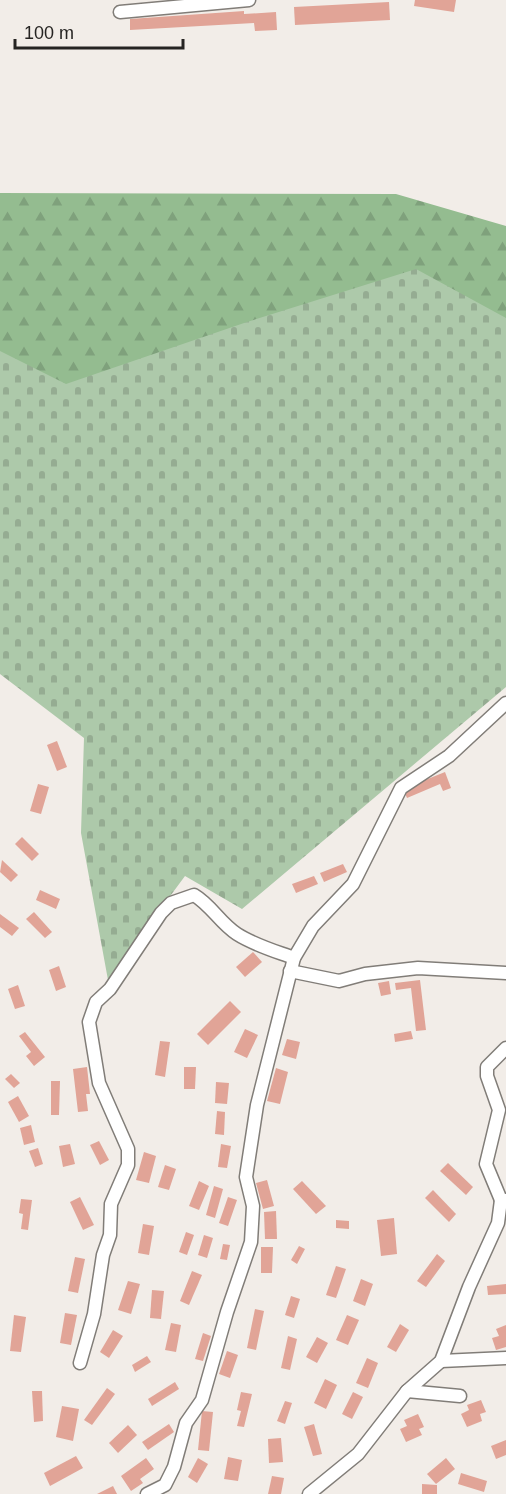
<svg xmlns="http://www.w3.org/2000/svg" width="506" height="1494" viewBox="0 0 506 1494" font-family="Helvetica,sans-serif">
<defs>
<pattern id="forest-firs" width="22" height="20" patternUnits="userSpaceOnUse" patternTransform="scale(1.5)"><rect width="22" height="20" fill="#94bc90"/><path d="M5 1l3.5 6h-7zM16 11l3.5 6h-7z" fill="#7fa17c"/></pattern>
<pattern id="cemetery-stones" width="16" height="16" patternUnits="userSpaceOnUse" patternTransform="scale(1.5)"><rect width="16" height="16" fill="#adc9aa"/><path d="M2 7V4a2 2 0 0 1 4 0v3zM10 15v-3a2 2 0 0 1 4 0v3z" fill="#95ac92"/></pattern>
</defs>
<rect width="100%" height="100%" fill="#f2ede8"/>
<polygon fill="url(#forest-firs)" points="0,193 396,194 506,226 506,496 0,642"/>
<polygon fill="url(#cemetery-stones)" points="416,269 506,318 506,687 242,909 185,876 108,980 81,833 84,738 0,674 0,351 66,384 247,322"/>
<g fill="#e1a497">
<polygon points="415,0 456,0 454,12 414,6"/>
<polygon points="389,2 390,20 295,25 294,7"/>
<polygon points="244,11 244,14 276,12 277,30 255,31 254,23 130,30 130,19"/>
<polygon points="57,741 67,767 57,771 47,745"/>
<polygon points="445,772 451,788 443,791 440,784 407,798 403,789"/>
<polygon points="38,784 49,787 41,814 30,811"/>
<polygon points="22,837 39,854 32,861 15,844"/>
<polygon points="2,860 18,875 11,882 0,872"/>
<polygon points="343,864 347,872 324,882 320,873"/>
<polygon points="314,876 318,884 296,893 292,884"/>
<polygon points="40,890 60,899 56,909 36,900"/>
<polygon points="34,912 52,932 45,938 26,919"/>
<polygon points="0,914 19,928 12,936 0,927"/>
<polygon points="253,952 262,962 245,977 236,967"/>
<polygon points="59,966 66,987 56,991 49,970"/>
<polygon points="420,980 426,1030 416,1031 411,988 396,990 395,983"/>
<polygon points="389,981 391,994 381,996 378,983"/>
<polygon points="18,985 25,1006 15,1009 8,989"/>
<polygon points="230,1001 241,1012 208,1045 197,1034"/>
<polygon points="245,1029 258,1035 247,1058 234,1052"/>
<polygon points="411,1031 413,1039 395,1042 394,1034"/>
<polygon points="25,1032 45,1057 34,1066 26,1056 31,1052 19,1036"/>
<polygon points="287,1039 300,1042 296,1059 282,1055"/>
<polygon points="160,1041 170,1042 165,1077 155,1075"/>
<polygon points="87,1067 90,1094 86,1094 88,1111 78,1112 73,1069"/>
<polygon points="184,1067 196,1067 195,1089 184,1089"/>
<polygon points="276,1068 288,1072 280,1104 267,1101"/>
<polygon points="11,1074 20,1083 14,1088 5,1079"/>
<polygon points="51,1081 60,1081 59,1115 51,1115"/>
<polygon points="216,1082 229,1083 227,1104 215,1103"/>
<polygon points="18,1096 29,1116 19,1122 8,1102"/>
<polygon points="217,1111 225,1112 224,1135 215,1134"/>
<polygon points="31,1125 35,1142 24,1145 20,1128"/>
<polygon points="99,1141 109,1160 100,1165 90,1145"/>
<polygon points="70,1144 75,1164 63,1167 59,1146"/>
<polygon points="221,1144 231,1146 227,1168 218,1167"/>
<polygon points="38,1148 43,1164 35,1167 29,1151"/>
<polygon points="144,1152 156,1156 149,1183 136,1180"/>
<polygon points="448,1163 473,1187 466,1195 440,1171"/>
<polygon points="165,1165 176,1169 169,1190 158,1187"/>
<polygon points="267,1180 274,1206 263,1209 256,1183"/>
<polygon points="199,1181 209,1186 199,1210 189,1206"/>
<polygon points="302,1181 326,1206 316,1214 293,1189"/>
<polygon points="214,1186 223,1189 215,1218 206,1215"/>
<polygon points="433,1190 456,1214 449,1222 425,1198"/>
<polygon points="80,1197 94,1225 83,1230 70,1202"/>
<polygon points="228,1197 237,1200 228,1226 219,1223"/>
<polygon points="21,1199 32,1200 28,1230 21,1229 23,1214 19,1213"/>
<polygon points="276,1211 277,1239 265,1239 264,1212"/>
<polygon points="394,1218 397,1254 381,1256 377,1220"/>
<polygon points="336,1220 349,1221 349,1229 336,1228"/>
<polygon points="143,1224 154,1226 149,1255 138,1253"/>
<polygon points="186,1232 194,1235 187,1255 179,1252"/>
<polygon points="204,1235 213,1238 207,1258 198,1255"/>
<polygon points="223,1244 230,1245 227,1260 220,1259"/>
<polygon points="299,1246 305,1249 297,1264 291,1260"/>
<polygon points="261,1247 273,1247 272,1273 261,1273"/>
<polygon points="437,1254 445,1261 426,1287 417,1281"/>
<polygon points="75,1257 85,1259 78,1293 68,1291"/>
<polygon points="336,1266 346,1269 336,1298 326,1295"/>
<polygon points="192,1271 202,1275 189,1305 180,1301"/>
<polygon points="361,1279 373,1284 365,1306 353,1301"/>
<polygon points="128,1281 140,1284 131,1314 118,1310"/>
<polygon points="506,1284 506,1294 488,1295 487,1286"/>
<polygon points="152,1290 164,1291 161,1319 150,1318"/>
<polygon points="291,1296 300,1299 294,1318 285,1315"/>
<polygon points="255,1309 264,1311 256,1350 247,1348"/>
<polygon points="65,1313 77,1315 71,1345 60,1343"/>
<polygon points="14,1315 26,1317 21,1352 10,1351"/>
<polygon points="347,1315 359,1320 348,1345 336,1340"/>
<polygon points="171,1323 181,1325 176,1352 165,1350"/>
<polygon points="400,1324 409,1330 396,1352 387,1347"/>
<polygon points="506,1325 506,1347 496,1350 492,1338 499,1336 496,1329"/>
<polygon points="113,1330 123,1336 109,1358 100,1352"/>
<polygon points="203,1333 211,1336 203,1361 195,1359"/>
<polygon points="288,1336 297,1339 290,1370 281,1368"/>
<polygon points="317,1337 328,1343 317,1363 306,1357"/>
<polygon points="227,1351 238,1355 230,1378 219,1374"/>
<polygon points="147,1356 151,1362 135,1372 132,1365"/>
<polygon points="367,1358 378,1363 368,1388 356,1383"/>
<polygon points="325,1379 337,1385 326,1409 314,1403"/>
<polygon points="175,1382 179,1389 152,1406 148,1399"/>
<polygon points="107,1388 115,1394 92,1425 84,1420"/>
<polygon points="32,1391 42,1391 43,1421 34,1422"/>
<polygon points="241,1392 252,1394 244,1427 237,1426 241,1411 237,1410"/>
<polygon points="353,1392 363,1397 352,1419 342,1414"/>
<polygon points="481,1400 486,1412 480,1414 482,1421 467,1427 461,1414 469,1410 467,1405"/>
<polygon points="285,1401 292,1403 285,1424 277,1421"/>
<polygon points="62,1406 79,1409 73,1441 56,1437"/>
<polygon points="202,1411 213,1412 209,1451 198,1450"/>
<polygon points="418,1414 424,1427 419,1429 422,1435 406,1442 400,1429 407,1426 404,1420"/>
<polygon points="169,1424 174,1432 148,1450 142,1442"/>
<polygon points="314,1424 322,1454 313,1456 304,1427"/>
<polygon points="128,1425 137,1435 118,1453 109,1443"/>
<polygon points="281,1438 283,1462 269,1463 268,1439"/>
<polygon points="506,1440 506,1455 496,1459 491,1446"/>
<polygon points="76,1456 83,1468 50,1486 44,1473"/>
<polygon points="228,1457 242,1460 238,1481 224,1479"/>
<polygon points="146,1458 154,1469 140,1479 143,1483 131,1491 121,1476"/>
<polygon points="198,1458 208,1464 197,1483 188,1477"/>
<polygon points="446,1458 455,1469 436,1484 427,1474"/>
<polygon points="461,1473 487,1481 484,1492 458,1484"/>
<polygon points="272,1476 284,1478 281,1494 268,1494"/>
<polygon points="422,1484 437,1485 437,1494 422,1494"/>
<polygon points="113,1486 117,1494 97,1494"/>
</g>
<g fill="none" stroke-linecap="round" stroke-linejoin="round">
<defs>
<g id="minor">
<polyline points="120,12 249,0"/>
<polyline points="290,971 339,981 365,974 418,968 506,973"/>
<polyline points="501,1200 486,1164 499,1110 487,1076 487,1067 506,1048"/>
<polyline points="441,1361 506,1358"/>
<path d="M80,1363L94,1314L103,1255L110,1235L111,1204L128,1165V1149L99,1083L89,1022L96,1002L110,989L161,913L171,903L194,895C211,905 220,923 237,934C254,945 275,951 294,958"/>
<polyline points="407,1391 460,1396"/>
<polyline points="147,1494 165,1485 174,1467 186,1423 202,1400 227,1312 251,1242 253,1206 246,1177 257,1105 294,958 313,926 353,884 401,788 449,756 506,703"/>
<polyline points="309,1494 358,1454 407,1391 441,1361 469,1287 498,1223 501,1200 506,1200"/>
</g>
</defs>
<use href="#minor" stroke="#817d78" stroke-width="15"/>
<use href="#minor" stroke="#fff" stroke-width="12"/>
</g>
<path d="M15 39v9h168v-9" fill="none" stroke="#262422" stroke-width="3"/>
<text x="24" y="39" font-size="18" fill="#262422" stroke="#f2ede8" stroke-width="4.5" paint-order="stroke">100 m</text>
</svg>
